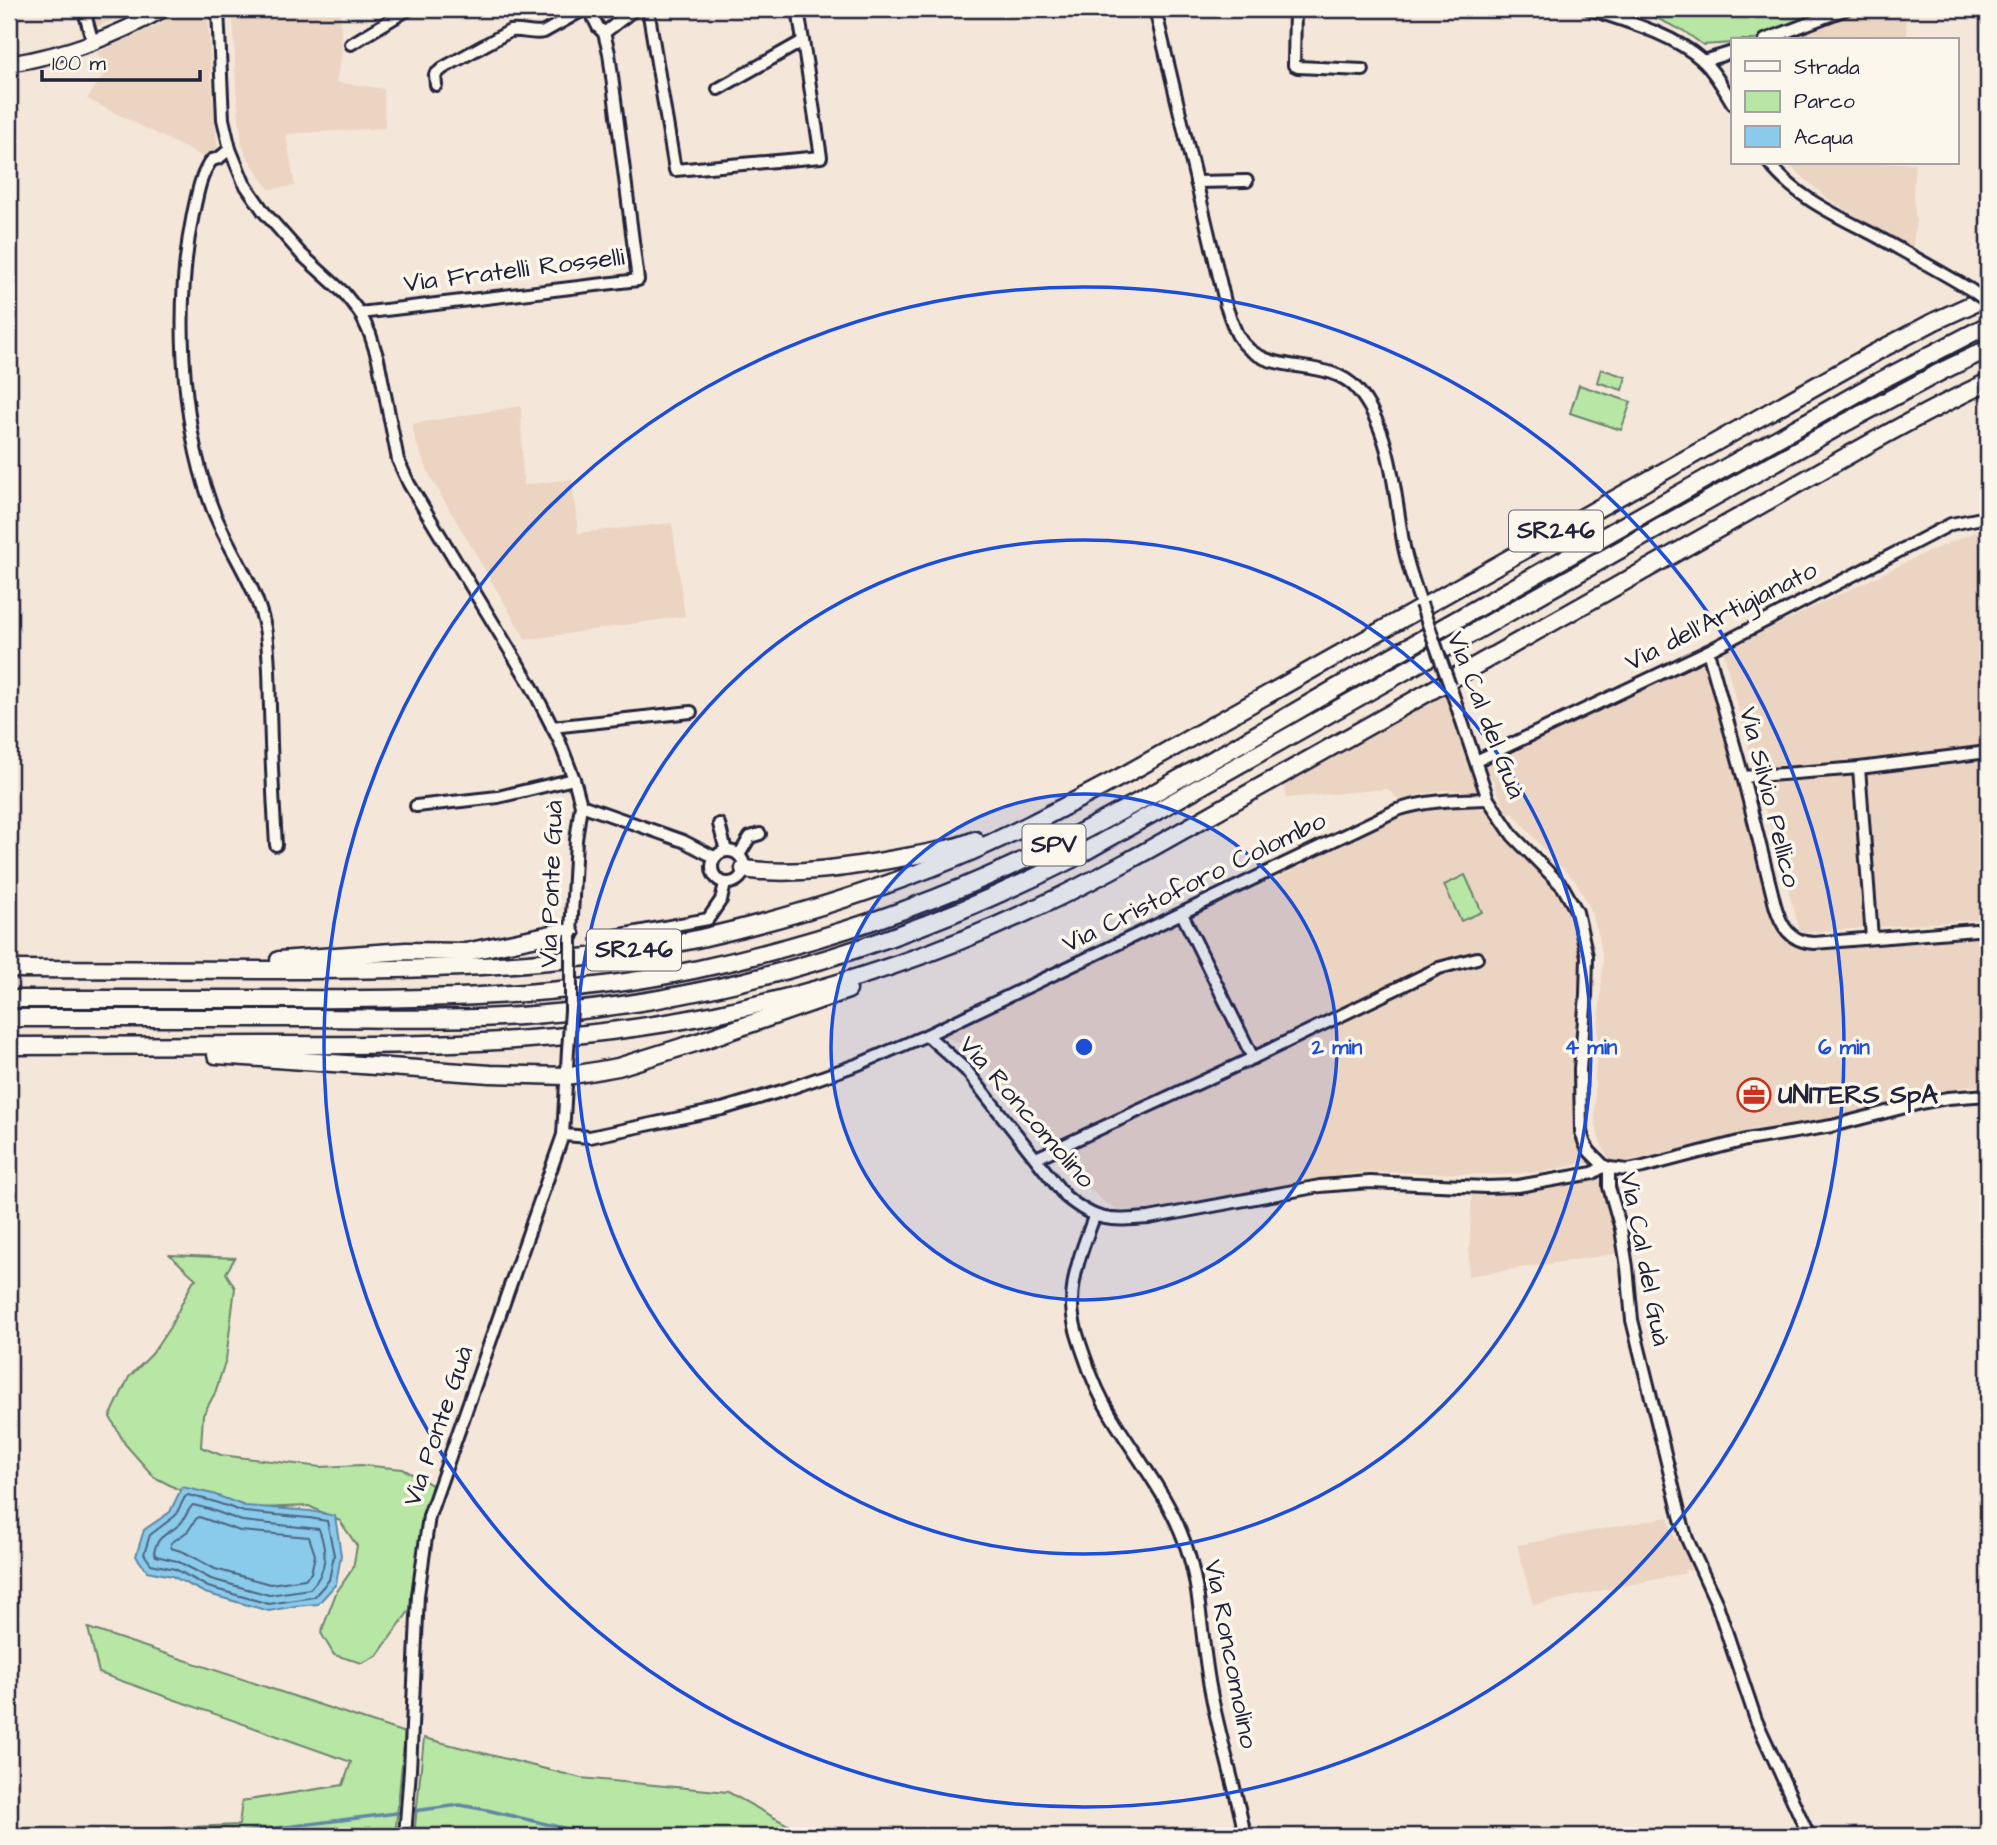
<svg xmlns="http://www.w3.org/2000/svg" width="1997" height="1845" viewBox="0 0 1997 1845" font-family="'Architects Daughter',sans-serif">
<rect width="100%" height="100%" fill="#f4e7d9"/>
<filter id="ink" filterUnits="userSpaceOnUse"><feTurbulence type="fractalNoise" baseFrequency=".0143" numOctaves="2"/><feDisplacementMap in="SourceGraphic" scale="14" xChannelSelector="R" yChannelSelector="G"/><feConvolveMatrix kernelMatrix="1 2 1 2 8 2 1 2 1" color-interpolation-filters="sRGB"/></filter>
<g filter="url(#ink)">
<g fill="#ecd4c2">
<polygon points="78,9 139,9 80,34"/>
<polygon points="184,9 207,9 208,16 211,76 218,154 210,158 205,158 87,99 107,70 97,53 155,26"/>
<polygon points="233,9 340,9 342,53 336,82 384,89 385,128 286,134 295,186 269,189 246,156 242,144 236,91"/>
<polygon points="1836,9 1904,9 1908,40 1755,40"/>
<polygon points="1785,163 1915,163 1913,193 1916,221 1912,251 1827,198 1789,165 1786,165"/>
<polygon points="521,406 523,485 572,479 578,533 672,523 685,616 526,640 431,478 416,443 412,424"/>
<polygon points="1988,530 1988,747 1754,769 1723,651 1921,555 1975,532"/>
<polygon points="1709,658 1752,828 1787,940 1797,948 1811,948 1988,935 1988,1085 1968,1086 1856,1114 1798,1124 1754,1129 1651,1157 1610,1163 1599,1139 1595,1120 1595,1074 1603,960 1599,937 1590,908 1577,883 1549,855 1512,812 1508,813 1494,785 1496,783 1475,760 1483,793 1445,790 1418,795 1400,801 1387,789 1286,798 1284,781 1446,682 1474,759"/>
<polygon points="1988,760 1988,919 1811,932 1800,931 1758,785"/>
<polygon points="1446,806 1490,809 1564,892 1584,940 1584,1145 1592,1163 1584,1163 1542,1172 1502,1175 1385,1172 1348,1174 1140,1212 1117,1209 1103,1201 1066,1167 999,1079 974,1050 931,1030 1279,877 1392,820 1421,810"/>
<polygon points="1586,1179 1606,1180 1628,1252 1468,1276 1472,1190 1502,1191 1544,1188"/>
<polygon points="1668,1517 1675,1540 1679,1538 1693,1571 1684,1570 1686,1573 1533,1605 1517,1545"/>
</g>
<g fill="#b8e6a4" stroke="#6d8470" stroke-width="2">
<polygon points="1642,9 1836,9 1755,40 1733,40 1733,43 1703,45 1684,31 1643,12"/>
<polygon points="1601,369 1626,377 1622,390 1597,382"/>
<polygon points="1579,385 1631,402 1621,430 1570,413"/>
<polygon points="1465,875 1482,912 1461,921 1444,885"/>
<polygon points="170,1255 235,1258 226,1273 235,1288 226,1359 215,1393 203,1415 201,1447 221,1455 321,1467 361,1465 403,1469 432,1485 423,1527 414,1604 377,1656 362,1663 334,1655 321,1633 336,1593 353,1568 357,1546 340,1521 309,1506 235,1509 191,1496 154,1477 125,1444 110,1417 129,1377 152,1354 170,1327 193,1281 196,1279"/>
<polygon points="88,1628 405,1733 395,1836 143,1836 166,1828 239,1825 242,1801 343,1785 351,1762 99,1673"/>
<polygon points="424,1738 581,1778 728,1792 786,1824 814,1836 414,1836"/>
</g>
<polygon fill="#8acaeb" stroke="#6087a5" stroke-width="2" points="182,1487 213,1494 245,1506 311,1511 335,1516 341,1555 336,1584 318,1604 295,1606 269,1611 205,1593 172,1576 147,1571 136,1556 144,1530 170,1512"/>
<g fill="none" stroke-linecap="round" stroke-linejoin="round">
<g stroke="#4c6581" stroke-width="2">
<polygon points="188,1495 212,1501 244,1512 309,1518 327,1521 334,1555 329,1580 314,1597 269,1604 208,1587 175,1569 151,1564 144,1554 150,1535 175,1516 185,1497"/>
<path d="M193,1505L209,1509L242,1521L319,1529C327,1551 328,1571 310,1589L269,1595L211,1579L177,1561L156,1556L154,1552C159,1533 167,1536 180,1524C186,1518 187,1510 193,1505Z"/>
<polygon points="199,1517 240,1531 309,1537 315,1555 311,1573 305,1579 270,1584 215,1569 184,1552 171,1548 171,1543 188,1531 196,1519"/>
</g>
<polyline stroke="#6087a5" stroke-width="3.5" points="214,1836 460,1805 487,1810 597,1836"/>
<defs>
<g id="minor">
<polyline points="91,9 86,18 93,43"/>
<polyline points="218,9 223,119 230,149 244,183 264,212 301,254 344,293 360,313 370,334 378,359 398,460 409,484 532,687 559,740 574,779 581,805 576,840 571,934"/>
<polyline points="648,9 675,170 821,157 803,41"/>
<path d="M1155,9L1226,306C1230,316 1233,327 1238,336C1264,380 1326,354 1357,389C1393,432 1394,495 1404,547C1408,567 1415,586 1421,604"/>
<polyline points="1295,9 1294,65 1298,67 1363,70"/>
<path d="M1589,9C1625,21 1673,34 1702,60C1715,72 1724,89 1733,104"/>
<polyline points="604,33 635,9"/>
<polyline points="1765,40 1846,9"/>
<polyline points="351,44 409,9"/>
<polyline points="1703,61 1733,52"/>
<path d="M436,85L435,75L443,68L510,31C522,29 532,35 544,32L585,9"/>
<polyline points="718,89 803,41 798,9"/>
<path d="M230,149L219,158L212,160C200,174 197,197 193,214C175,302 180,417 210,502C225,546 256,582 265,628C270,653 269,681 270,707C271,753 273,799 276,845"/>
<path d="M1769,163C1796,198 1838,216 1876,236C1908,254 1940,271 1971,290"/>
<polyline points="1196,182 1247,181"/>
<polyline points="360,313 638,280 609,53 604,33 598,27 589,9"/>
<path d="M1708,651L1743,777L1775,905C1781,926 1790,942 1814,943L1988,929"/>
<polyline points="1450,686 1488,799 1513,836 1563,887 1577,912 1587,956 1586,995 1580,1069 1581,1132 1585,1144 1590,1152 1604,1166 1609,1168 1628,1170 1643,1167 1746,1140 1832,1126 1921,1103 1948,1098 1988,1095"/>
<polyline points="552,727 691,712"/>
<polyline points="1476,761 1708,651 1951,524 1982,518 1988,519"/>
<polyline points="1859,768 1872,938"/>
<polyline points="1743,777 1859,768 1988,752"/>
<polyline points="581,805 683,841 714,857"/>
<polyline points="416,806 498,797 574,779"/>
<polyline points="719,824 726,851"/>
<circle cx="728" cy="867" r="16"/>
<polyline points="739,855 750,837 760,834"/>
<polyline points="1182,914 1253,1058"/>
<polyline points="598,939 708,919 721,900 725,884"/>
<path d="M927,1035L966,1070L1065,1196C1096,1222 1110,1221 1149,1218L1320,1186L1370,1182L1486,1187L1518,1186L1593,1173L1604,1166"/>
<path d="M563,1135L590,1137L722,1109L785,1090L859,1064L927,1035L1397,810C1427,800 1457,800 1488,799"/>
<polyline points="1036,1158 1253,1058 1439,968 1477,958"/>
<polyline points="1609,1168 1609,1187 1621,1229 1627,1267 1632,1320 1681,1519 1687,1539 1717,1604 1756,1720 1809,1836"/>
<path d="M1094,1217C1084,1244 1072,1273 1072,1303C1072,1321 1078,1338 1084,1355C1091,1376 1100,1398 1112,1417C1138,1460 1170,1498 1186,1546C1202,1593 1201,1643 1211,1692C1220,1740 1236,1788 1245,1836"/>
<polyline points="405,1836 410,1770 418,1595 429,1516 563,1135 568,1050"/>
</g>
<path id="major" d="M9,64C68,54 112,38 164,9"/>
<g id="highway">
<path d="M744,869C796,877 855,866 906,857C929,853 954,849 975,840"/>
<polyline points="279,960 406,951 466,952 561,932 571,934"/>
<path d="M9,969C98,969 187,969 275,970C416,970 558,969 697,939C785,919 873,892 956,858C1015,834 1071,803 1128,773L1876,352L1935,321L1988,297"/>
<path d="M9,999C100,999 191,999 281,999C420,1000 558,998 694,970C796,948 896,917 991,875C1121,818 1241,742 1364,672C1534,575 1704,480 1874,384L1988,325"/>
<path d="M9,1018C109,1018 209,1018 309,1018C384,1018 458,1021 533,1015C721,1000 902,945 1070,860L1843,424L1942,371L1988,349"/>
<path d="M9,1046C98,1046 188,1045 277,1045C424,1046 571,1044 715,1014C826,991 937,955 1040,906C1121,868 1198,821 1276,778C1429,693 1581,605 1734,520C1818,473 1901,423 1988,382"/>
<polyline points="216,1055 490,1074 567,1076 618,1067 698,1042 848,990"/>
</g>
</defs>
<use href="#minor" stroke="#22223b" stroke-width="16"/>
<use href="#major" stroke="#22223b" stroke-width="19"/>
<use href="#highway" stroke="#22223b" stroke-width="21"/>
<use href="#minor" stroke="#fbf7ec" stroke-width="10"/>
<use href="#major" stroke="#fbf7ec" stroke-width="14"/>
<use href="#highway" stroke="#fbf7ec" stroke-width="16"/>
<defs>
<g id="minor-bridge">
<polyline points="1971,290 1988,302"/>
<polyline points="1421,604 1450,686"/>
<polyline points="568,1050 571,1011 571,934"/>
</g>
</defs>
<use href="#minor-bridge" stroke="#22223b" stroke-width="16" stroke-linecap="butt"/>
<use href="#minor-bridge" stroke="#fbf7ec" stroke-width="10"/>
</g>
</g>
<circle cx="1084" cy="1047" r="253" fill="#1d4ed8" fill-opacity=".12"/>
<g fill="none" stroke="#1d4ed8" stroke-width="3.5">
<circle cx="1084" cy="1047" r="253"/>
<circle cx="1084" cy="1047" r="507"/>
<circle cx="1084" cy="1047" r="760"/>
</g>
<defs>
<symbol id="office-ring" viewBox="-11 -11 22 22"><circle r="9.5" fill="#fbf7ec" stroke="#c8321e" stroke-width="1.5"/><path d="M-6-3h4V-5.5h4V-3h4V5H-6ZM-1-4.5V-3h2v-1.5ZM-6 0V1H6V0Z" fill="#c8321e"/></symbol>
</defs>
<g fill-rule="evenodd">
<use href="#office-ring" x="1735" y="1076" width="38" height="38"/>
</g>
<g text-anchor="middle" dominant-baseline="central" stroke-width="7" stroke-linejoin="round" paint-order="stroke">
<g fill="#fbf7ec" stroke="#636270" stroke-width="2">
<rect x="1509" y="510.5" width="94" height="41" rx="5"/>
<rect x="1022.5" y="824.5" width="63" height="41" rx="5"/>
<rect x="587" y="929.5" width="94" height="41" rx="5"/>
</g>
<g font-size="24" font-weight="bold" fill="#22223b">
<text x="1556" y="531">SR246</text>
<text x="1054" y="845">SPV</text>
<text x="634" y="950">SR246</text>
</g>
<g font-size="26" fill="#22223b" stroke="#fbf7ec">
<text transform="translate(514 270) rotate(-7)">Via Fratelli Rosselli</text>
<text transform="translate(1721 616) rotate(-27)">Via dell'Artigianato</text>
<text transform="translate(1486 715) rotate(69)">Via Cal del Guà</text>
<text transform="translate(1770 797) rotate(76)">Via Silvio Pellico</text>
<text transform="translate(1194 882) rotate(-26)">Via Cristoforo Colombo</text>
<text transform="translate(551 884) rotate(-88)">Via Ponte Guà</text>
<text transform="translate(1027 1112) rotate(49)">Via Roncomolino</text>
<text transform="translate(1645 1259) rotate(79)">Via Cal del Guà</text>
<text transform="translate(438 1426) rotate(-71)">Via Ponte Guà</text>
<text transform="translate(1231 1654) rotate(79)">Via Roncomolino</text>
</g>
<g font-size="26" font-weight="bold" fill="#22223b" stroke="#fbf7ec" text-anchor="start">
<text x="1778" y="1095">UNITERS SpA</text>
</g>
</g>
<circle cx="1084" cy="1047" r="10" fill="#1d4ed8" stroke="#fbf7ec" stroke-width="3.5"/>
<g font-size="21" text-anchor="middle" font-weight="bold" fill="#1d4ed8" stroke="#fbf7ec" stroke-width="7" stroke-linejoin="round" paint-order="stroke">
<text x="1337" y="1054">2 min</text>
<text x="1591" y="1054">4 min</text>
<text x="1844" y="1054">6 min</text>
</g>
<rect width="1997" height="1845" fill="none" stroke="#fbf7ec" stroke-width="35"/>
<rect x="18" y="18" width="1962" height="1810" fill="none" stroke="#22223b" stroke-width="2.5" filter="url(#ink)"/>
<rect x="1731" y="38" width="228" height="126" fill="#fbf7ec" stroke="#a4a2a5" stroke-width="2"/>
<rect x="1745" y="61" width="35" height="10" fill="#fbf7ec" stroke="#a4a2a5" stroke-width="2"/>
<text x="1794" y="74" font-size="21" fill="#22223b">Strada</text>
<rect x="1745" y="91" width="35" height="21" fill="#b8e6a4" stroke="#a4a2a5" stroke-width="2"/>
<text x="1794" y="108" font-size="21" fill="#22223b">Parco</text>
<rect x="1745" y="126" width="35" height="21" fill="#8acaeb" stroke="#a4a2a5" stroke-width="2"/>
<text x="1794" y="144" font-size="21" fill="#22223b">Acqua</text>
<path d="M42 70v10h158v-10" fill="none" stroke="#22223b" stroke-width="3.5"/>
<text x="52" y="70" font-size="21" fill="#22223b" stroke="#fbf7ec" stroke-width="5" paint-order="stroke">100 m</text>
</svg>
